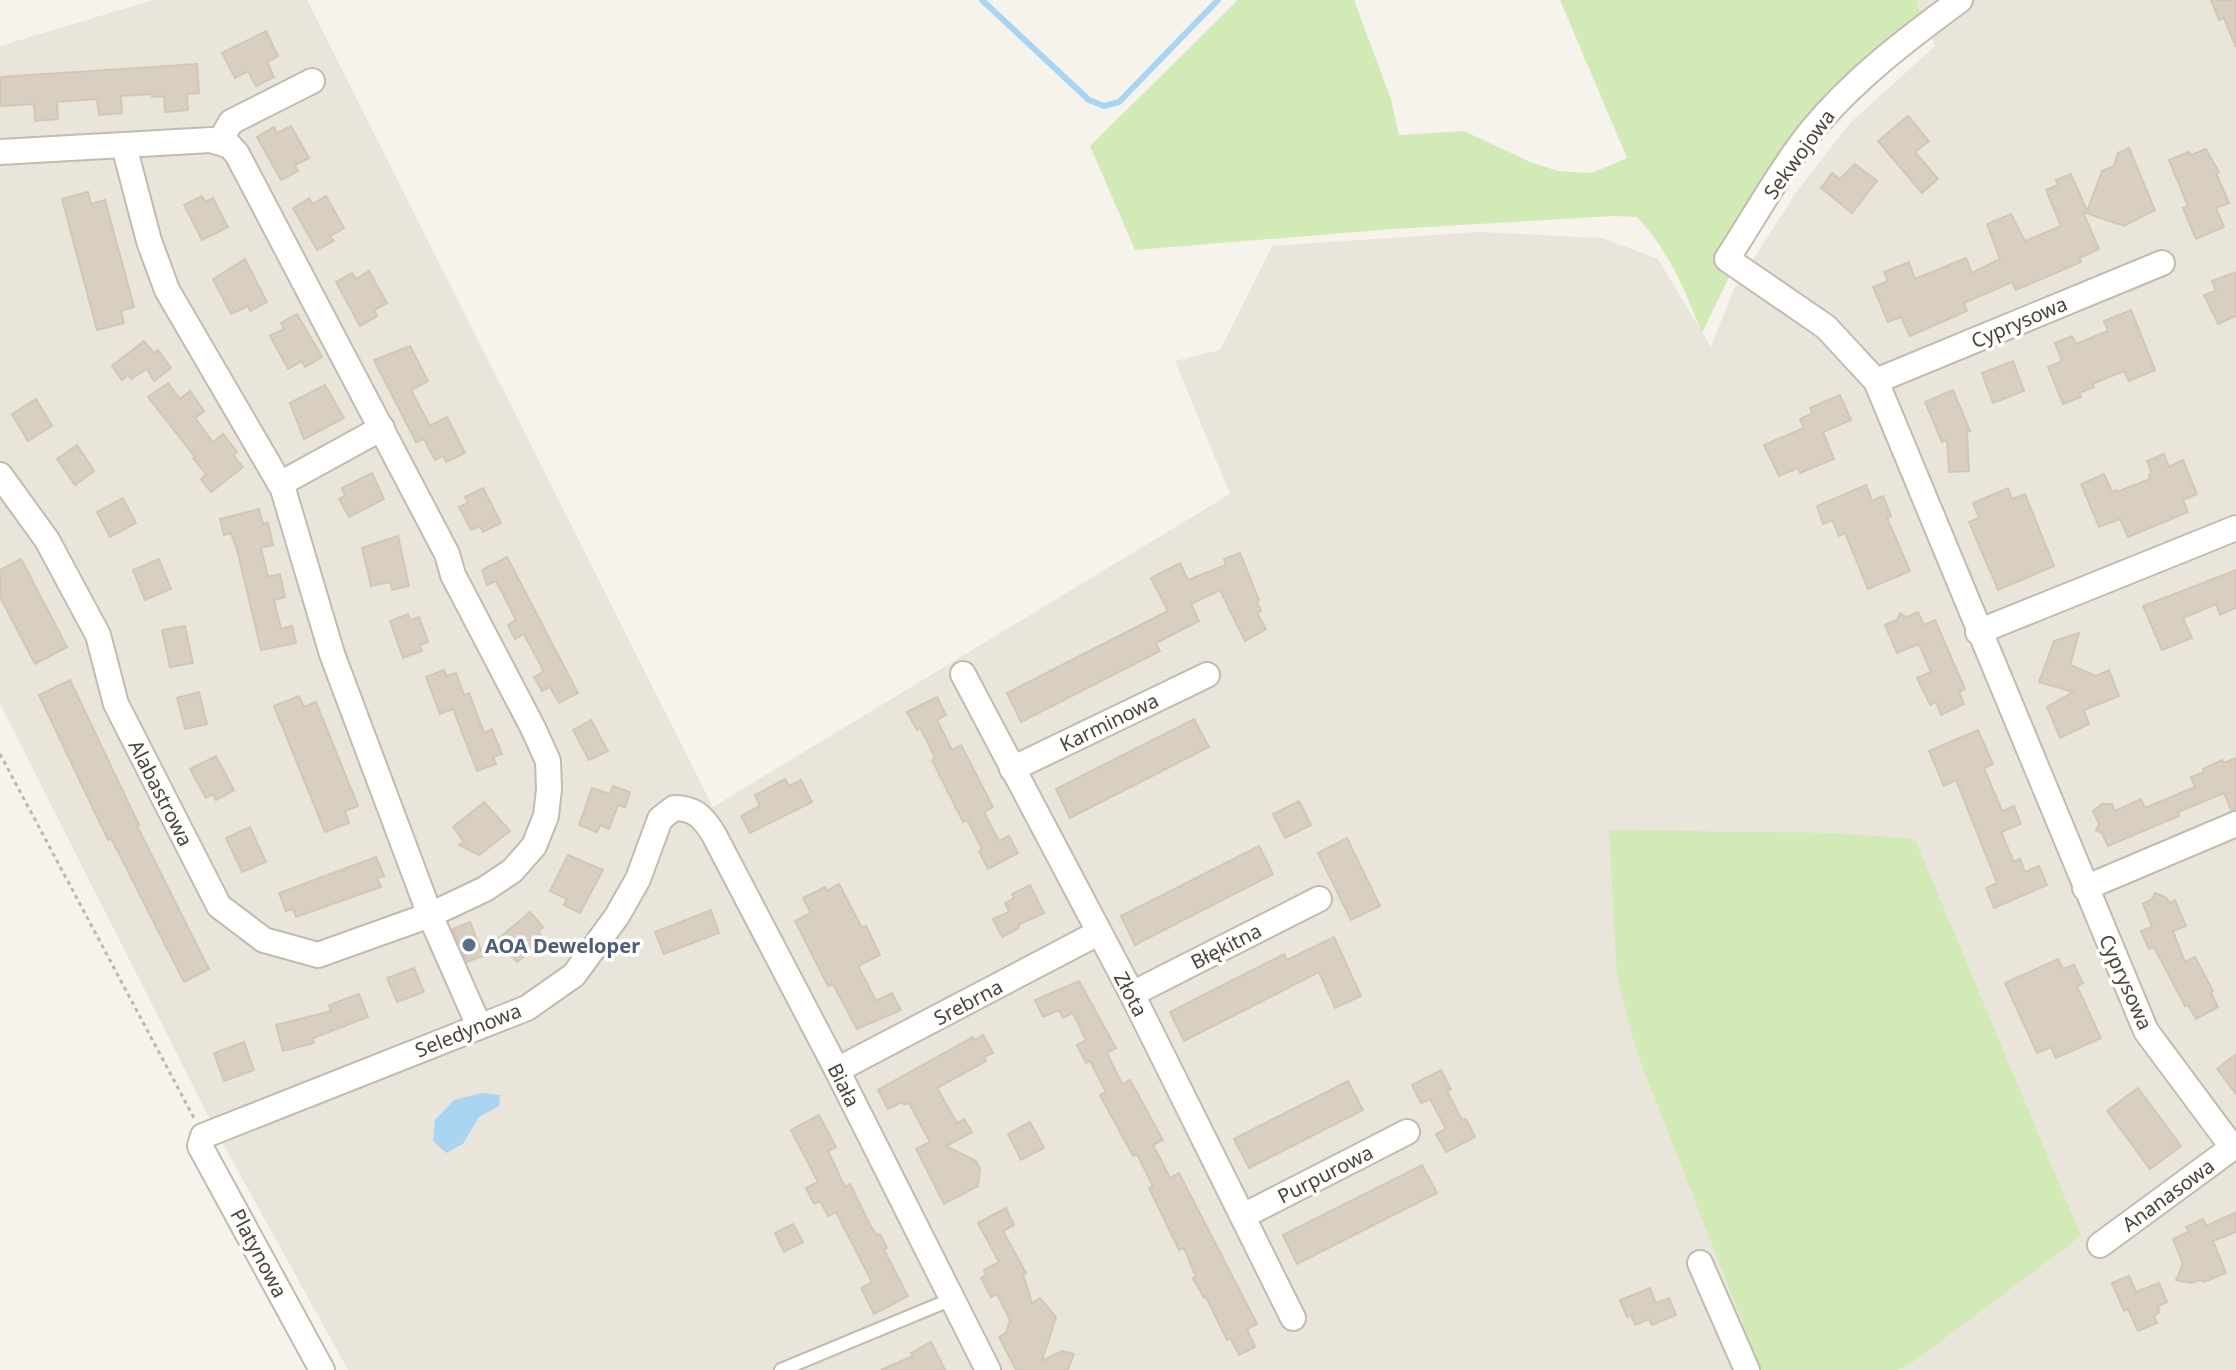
<svg xmlns="http://www.w3.org/2000/svg" width="2236" height="1370" viewBox="0 0 2236 1370" font-family="'Noto Sans',sans-serif">
<rect width="100%" height="100%" fill="#f6f3ec"/>
<polygon fill="#eae5da" points="153,0 307,0 713,807 1230,494 1175,361 1220,350 1272,246 1478,232 1602,238 1658,259 1711,347 1733,291 1797,191 1850,123 1935,46 1916,0 2236,0 2236,1370 348,1370 217,1133 0,704 0,46"/>
<g fill="#d2eab5">
<path d="M1238,0H1354L1391,99L1399,135L1464,131L1530,162L1558,171L1592,173L1627,158L1560,0H1916L1922,16L1848,77L1731,273L1702,333C1684,289 1670,252 1637,217L1613,216L1393,229L1135,250L1090,146Z"/>
<polygon points="1609,830 1834,833 1915,839 2081,1236 1909,1365 1897,1370 1761,1370 1636,1050 1617,976"/>
</g>
<polygon fill="#a9d4f2" points="481,1093 500,1095 499,1106 479,1117 463,1144 446,1153 433,1141 435,1120 454,1100"/>
<g fill="none" stroke-linecap="round" stroke-linejoin="round">
<polyline stroke="#a9d4f2" stroke-width="6" points="982,0 1089,100 1104,106 1119,102 1218,0"/>
</g>
<g fill="#d8cfc1" stroke="#d3c7b4" stroke-width="2">
<polygon points="2211,0 2236,0 2236,47 2224,18 2219,20"/>
<polygon points="266,31 278,56 267,62 274,77 256,86 248,71 235,78 222,53"/>
<polygon points="197,64 199,93 187,94 188,110 165,112 164,96 152,97 151,94 121,96 122,113 99,115 97,99 57,102 58,119 35,121 34,104 0,106 0,77"/>
<polygon points="1908,116 1929,141 1915,152 1938,179 1922,193 1878,141"/>
<polygon points="291,126 309,158 295,165 298,171 281,180 257,137 274,127 277,133"/>
<polygon points="2129,148 2155,210 2124,226 2083,212 2099,249 2079,258 2081,262 2016,290 2012,282 1964,303 1967,311 1910,336 1901,317 1888,322 1873,287 1888,281 1884,272 1909,262 1915,279 1966,258 1972,273 2000,259 1987,224 2011,214 2025,241 2061,226 2046,190 2058,185 2056,180 2071,174 2087,211 2102,171 2114,166 2118,153"/>
<polygon points="2206,149 2219,172 2216,173 2229,203 2216,208 2224,227 2196,239 2183,208 2188,206 2169,160 2189,152 2191,155"/>
<polygon points="1855,164 1877,181 1852,213 1821,188 1832,173 1840,179"/>
<polygon points="88,192 91,204 105,200 134,307 121,311 124,323 97,330 62,199"/>
<polygon points="202,196 205,202 213,198 228,227 202,240 184,205"/>
<polygon points="326,196 344,228 330,236 334,241 317,250 293,208 309,198 313,204"/>
<polygon points="245,259 267,302 250,311 248,306 231,314 213,279"/>
<polygon points="369,271 387,303 374,310 377,316 360,326 336,282 352,273 356,279"/>
<polygon points="2236,272 2236,316 2218,324 2204,295 2216,291 2212,281"/>
<polygon points="2131,310 2155,370 2129,381 2124,371 2092,384 2094,387 2079,393 2081,397 2063,404 2048,367 2062,361 2055,343 2072,336 2076,344 2108,331 2104,321"/>
<polygon points="297,314 322,357 305,367 302,361 288,369 270,336 284,329 281,323"/>
<polygon points="144,341 154,353 158,350 171,368 154,381 147,369 131,379 128,375 122,380 112,366"/>
<polygon points="410,346 428,381 411,390 430,426 447,417 465,453 446,462 443,456 435,460 424,439 416,442 374,360"/>
<polygon points="2013,361 2024,391 1993,403 1982,373"/>
<polygon points="168,383 180,399 190,391 204,411 195,418 213,442 223,434 237,452 233,455 243,467 211,492 201,479 206,474 193,458 195,457 148,397"/>
<polygon points="325,385 344,418 304,439 290,403"/>
<polygon points="1953,390 1970,431 1967,431 1969,471 1949,472 1947,440 1942,442 1925,402"/>
<polygon points="1840,395 1851,420 1823,432 1834,459 1800,473 1798,468 1779,476 1764,445 1804,428 1800,419 1813,413 1810,408"/>
<polygon points="36,399 52,426 28,441 12,414"/>
<polygon points="77,445 94,471 75,485 57,459"/>
<polygon points="2164,454 2169,467 2183,460 2197,494 2183,500 2188,512 2128,537 2120,519 2099,527 2081,484 2104,474 2112,492 2116,490 2117,492 2150,479 2149,475 2152,473 2147,461"/>
<polygon points="372,473 384,499 349,517 339,499 345,496 342,488"/>
<polygon points="1866,485 1872,501 1883,496 1891,516 1887,518 1910,571 1868,589 1845,533 1839,536 1832,520 1823,524 1817,506"/>
<polygon points="483,488 501,523 483,532 480,526 471,530 459,507 468,503 465,497"/>
<polygon points="2008,488 2012,499 2025,494 2054,566 1998,590 1969,522 1979,518 1973,503"/>
<polygon points="123,498 136,523 110,537 97,512"/>
<polygon points="259,509 263,524 268,523 273,545 261,548 268,577 280,574 285,597 274,600 281,629 292,626 296,643 261,650 238,553 231,533 224,535 220,519"/>
<polygon points="398,536 409,586 392,590 390,582 371,586 362,548"/>
<polygon points="1240,553 1259,600 1257,601 1261,611 1257,613 1266,629 1245,641 1220,590 1191,604 1199,621 1156,643 1160,651 1021,722 1007,693 1168,611 1151,578 1180,563 1188,580 1226,565 1224,559"/>
<polygon points="507,557 578,693 559,703 550,687 542,691 534,677 543,672 542,668 524,634 515,639 508,625 516,620 496,581 487,585 482,570"/>
<polygon points="21,559 67,647 35,664 0,597 0,570"/>
<polygon points="159,559 171,589 145,600 133,570"/>
<polygon points="2236,570 2236,608 2220,615 2216,604 2183,618 2192,638 2162,650 2143,606"/>
<polygon points="1918,612 1924,625 1935,620 1965,689 1959,692 1964,704 1941,715 1936,702 1930,705 1917,678 1931,672 1919,644 1897,653 1885,625 1897,620 1900,613 1906,617"/>
<polygon points="408,614 410,620 419,617 428,642 420,645 422,651 403,658 390,621"/>
<polygon points="185,626 193,663 170,667 162,630"/>
<polygon points="2079,633 2070,665 2096,676 2109,670 2119,696 2084,710 2089,724 2060,738 2047,707 2073,692 2039,682 2054,641"/>
<polygon points="444,670 447,676 456,673 464,695 469,693 484,733 492,729 502,754 493,757 496,764 477,771 453,709 440,714 426,677"/>
<polygon points="70,680 139,825 137,826 209,969 184,982 111,838 108,840 39,695"/>
<polygon points="199,692 207,724 185,729 177,698"/>
<polygon points="299,696 304,707 316,702 358,806 345,811 349,823 325,832 274,706"/>
<polygon points="937,697 946,715 937,720 952,750 961,745 993,807 984,812 999,841 1009,836 1018,853 988,869 979,851 982,849 975,835 967,820 963,822 932,760 935,758 928,743 920,728 917,730 907,712"/>
<polygon points="1194,719 1209,747 1070,818 1056,789"/>
<polygon points="591,720 608,751 589,760 573,730"/>
<polygon points="1978,730 1993,764 1984,768 2002,811 2014,806 2021,824 2001,832 2014,862 2020,859 2025,872 2039,866 2047,885 1994,908 1986,888 1997,883 1956,780 1944,786 1929,751"/>
<polygon points="216,756 234,790 216,800 213,794 206,798 190,769"/>
<polygon points="2236,758 2236,809 2231,810 2224,793 2178,812 2179,816 2108,846 2102,833 2096,830 2099,824 2093,811 2102,804 2112,804 2115,811 2141,799 2145,808 2195,787 2191,777 2204,772 2203,769 2222,760 2224,763"/>
<polygon points="785,779 789,786 801,780 812,802 750,833 741,816 760,806 755,795"/>
<polygon points="613,786 630,792 625,807 618,805 609,829 600,825 597,832 579,825 592,788 610,794"/>
<polygon points="1299,801 1311,825 1285,838 1273,814"/>
<polygon points="484,802 510,831 479,855 459,845 464,842 453,827"/>
<polygon points="250,827 266,862 242,872 226,838"/>
<polygon points="1347,838 1380,906 1351,920 1318,853"/>
<polygon points="1259,846 1273,874 1135,945 1121,916"/>
<polygon points="568,855 603,870 580,913 564,905 567,899 550,891"/>
<polygon points="376,857 384,876 377,878 381,887 296,917 293,909 286,911 279,893"/>
<polygon points="839,884 862,928 866,926 880,955 858,966 876,1001 892,993 901,1010 857,1029 833,984 828,986 795,921 811,913 803,898 825,887 827,891"/>
<polygon points="1030,885 1044,913 1018,925 1019,928 1002,937 993,919 1009,912 1005,903 1014,898 1012,894"/>
<polygon points="2155,893 2167,898 2169,903 2175,900 2186,926 2173,931 2185,962 2195,957 2213,991 2211,993 2218,1007 2196,1019 2188,1005 2185,1006 2154,947 2149,949 2141,931 2152,927 2143,904 2152,899"/>
<polygon points="711,910 719,933 664,954 655,932"/>
<polygon points="530,912 543,927 538,932 544,939 517,962 498,939"/>
<polygon points="470,922 483,956 467,962 453,929"/>
<polygon points="1334,937 1361,996 1335,1008 1319,972 1184,1041 1170,1012 1284,954 1287,960"/>
<polygon points="2058,959 2063,969 2074,965 2083,983 2077,986 2101,1038 2056,1058 2051,1047 2037,1053 2005,983"/>
<polygon points="414,968 424,992 397,1002 387,978"/>
<polygon points="1079,981 1116,1048 1107,1053 1122,1084 1130,1080 1163,1140 1153,1145 1161,1160 1170,1178 1179,1173 1257,1324 1247,1329 1255,1347 1239,1355 1230,1338 1227,1340 1206,1297 1204,1298 1193,1278 1196,1277 1184,1248 1179,1250 1149,1188 1153,1186 1137,1154 1133,1156 1100,1095 1106,1092 1090,1061 1086,1063 1077,1045 1086,1040 1073,1013 1063,1018 1059,1010 1043,1017 1035,1000"/>
<polygon points="359,994 368,1017 313,1038 314,1043 283,1051 276,1025 331,1011 329,1005"/>
<polygon points="983,1035 993,1053 984,1057 986,1061 937,1088 957,1123 964,1119 972,1132 946,1146 976,1161 980,1169 978,1186 944,1204 916,1149 930,1142 909,1103 904,1105 902,1102 888,1109 878,1090 973,1037 975,1040"/>
<polygon points="244,1042 254,1070 224,1081 214,1053"/>
<polygon points="2236,1054 2236,1094 2217,1069"/>
<polygon points="1441,1070 1451,1089 1447,1091 1462,1120 1466,1119 1475,1137 1446,1152 1436,1134 1446,1129 1430,1099 1421,1103 1412,1085"/>
<polygon points="1348,1081 1363,1110 1249,1168 1234,1139"/>
<polygon points="2138,1088 2181,1146 2150,1169 2107,1111"/>
<polygon points="819,1115 836,1147 828,1151 845,1187 850,1184 870,1225 877,1235 880,1234 887,1248 884,1250 908,1296 874,1314 861,1288 872,1282 836,1212 828,1216 820,1201 814,1204 806,1188 818,1182 791,1130"/>
<polygon points="1030,1122 1044,1148 1021,1160 1008,1134"/>
<polygon points="1422,1165 1437,1193 1297,1264 1283,1235"/>
<polygon points="1006,1208 1014,1225 1003,1231 1026,1273 1023,1274 1032,1303 1040,1298 1056,1317 1042,1361 1062,1351 1074,1354 1068,1370 1016,1370 999,1337 1006,1333 1010,1320 997,1294 991,1297 981,1278 986,1275 984,1270 999,1262 978,1223"/>
<polygon points="2236,1212 2236,1232 2213,1241 2226,1273 2204,1282 2200,1280 2191,1283 2176,1280 2183,1264 2173,1239 2189,1232 2186,1227 2203,1219 2206,1226"/>
<polygon points="793,1224 803,1242 784,1252 775,1233"/>
<polygon points="2129,1276 2136,1292 2159,1283 2167,1302 2158,1306 2159,1312 2154,1316 2157,1323 2138,1331 2128,1309 2124,1311 2112,1283"/>
<polygon points="1650,1288 1656,1303 1669,1298 1676,1315 1652,1325 1649,1319 1635,1325 1631,1315 1627,1317 1620,1300"/>
<polygon points="931,1342 945,1370 881,1370 913,1356 911,1353"/>
</g>
<g fill="none" stroke-linecap="round" stroke-linejoin="round">
<defs>
<polyline id="lane" points="781,1370 952,1299"/>
<g id="street">
<path d="M1960,0C1907,39 1854,79 1812,130C1780,170 1755,216 1727,259L1826,327L1876,381L2146,1031L2233,1148"/>
<polyline points="220,141 231,122 312,81"/>
<polyline points="124,146 149,241 167,290 283,489 332,654 430,915 479,1026"/>
<polyline points="0,152 211,140 230,146 237,154 447,554 453,575 533,728 548,761 549,789 546,816 534,846 512,871 485,889 430,915 318,955 264,940 219,906 116,704 98,635 47,540 0,475"/>
<polyline points="1876,381 2162,263"/>
<polyline points="280,484 382,428"/>
<polyline points="1978,632 2236,528"/>
<polyline points="963,674 1132,994 1293,1318"/>
<polyline points="1012,769 1207,675"/>
<polyline points="2085,888 2236,824"/>
<polyline points="1132,994 1319,899"/>
<polyline points="837,1070 1098,933"/>
<polyline points="1243,1216 1407,1132"/>
<polyline points="2100,1245 2236,1145"/>
<polyline points="1700,1263 1747,1370"/>
<path d="M322,1370L200,1146L203,1136L527,1008L574,975L617,916L638,879L660,819L674,808C694,808 702,816 713,833L837,1070L988,1370"/>
</g>
</defs>
<use href="#lane" stroke="#c2bbae" stroke-width="16"/>
<use href="#street" stroke="#c2bbae" stroke-width="28"/>
<polyline stroke="#c4b79f" stroke-width="3" stroke-dasharray="4 4" stroke-linecap="butt" points="0,754 194,1118"/>
<use href="#lane" stroke="#fff" stroke-width="12"/>
<use href="#street" stroke="#fff" stroke-width="24"/>
</g>
<circle fill="#5c6f8a" stroke="#fff" stroke-width="3" cx="469" cy="945" r="8"/>
<g text-anchor="middle" dominant-baseline="central" stroke-width="7" stroke-linejoin="round" paint-order="stroke">
<g font-size="20" fill="#4b4439" stroke="#fff">
<text transform="translate(1799 154) rotate(-54)">Sekwojowa</text>
<text transform="translate(2019 322) rotate(-23)">Cyprysowa</text>
<text transform="translate(1109 722) rotate(-26)">Karminowa</text>
<text transform="translate(161 793) rotate(63)">Alabastrowa</text>
<text transform="translate(1226 946) rotate(-27)">Błękitna</text>
<text transform="translate(2126 982) rotate(66)">Cyprysowa</text>
<text transform="translate(1131 994) rotate(62)">Złota</text>
<text transform="translate(968 1002) rotate(-28)">Srebrna</text>
<text transform="translate(468 1030) rotate(-22)">Seledynowa</text>
<text transform="translate(844 1085) rotate(63)">Biała</text>
<text transform="translate(1325 1174) rotate(-27)">Purpurowa</text>
<text transform="translate(2168 1195) rotate(-36)">Ananasowa</text>
<text transform="translate(259 1253) rotate(62)">Platynowa</text>
</g>
<g font-size="20" font-weight="bold" fill="#4e5e75" stroke="#fff" text-anchor="start">
<text x="485" y="945">AOA Deweloper</text>
</g>
</g>
</svg>
